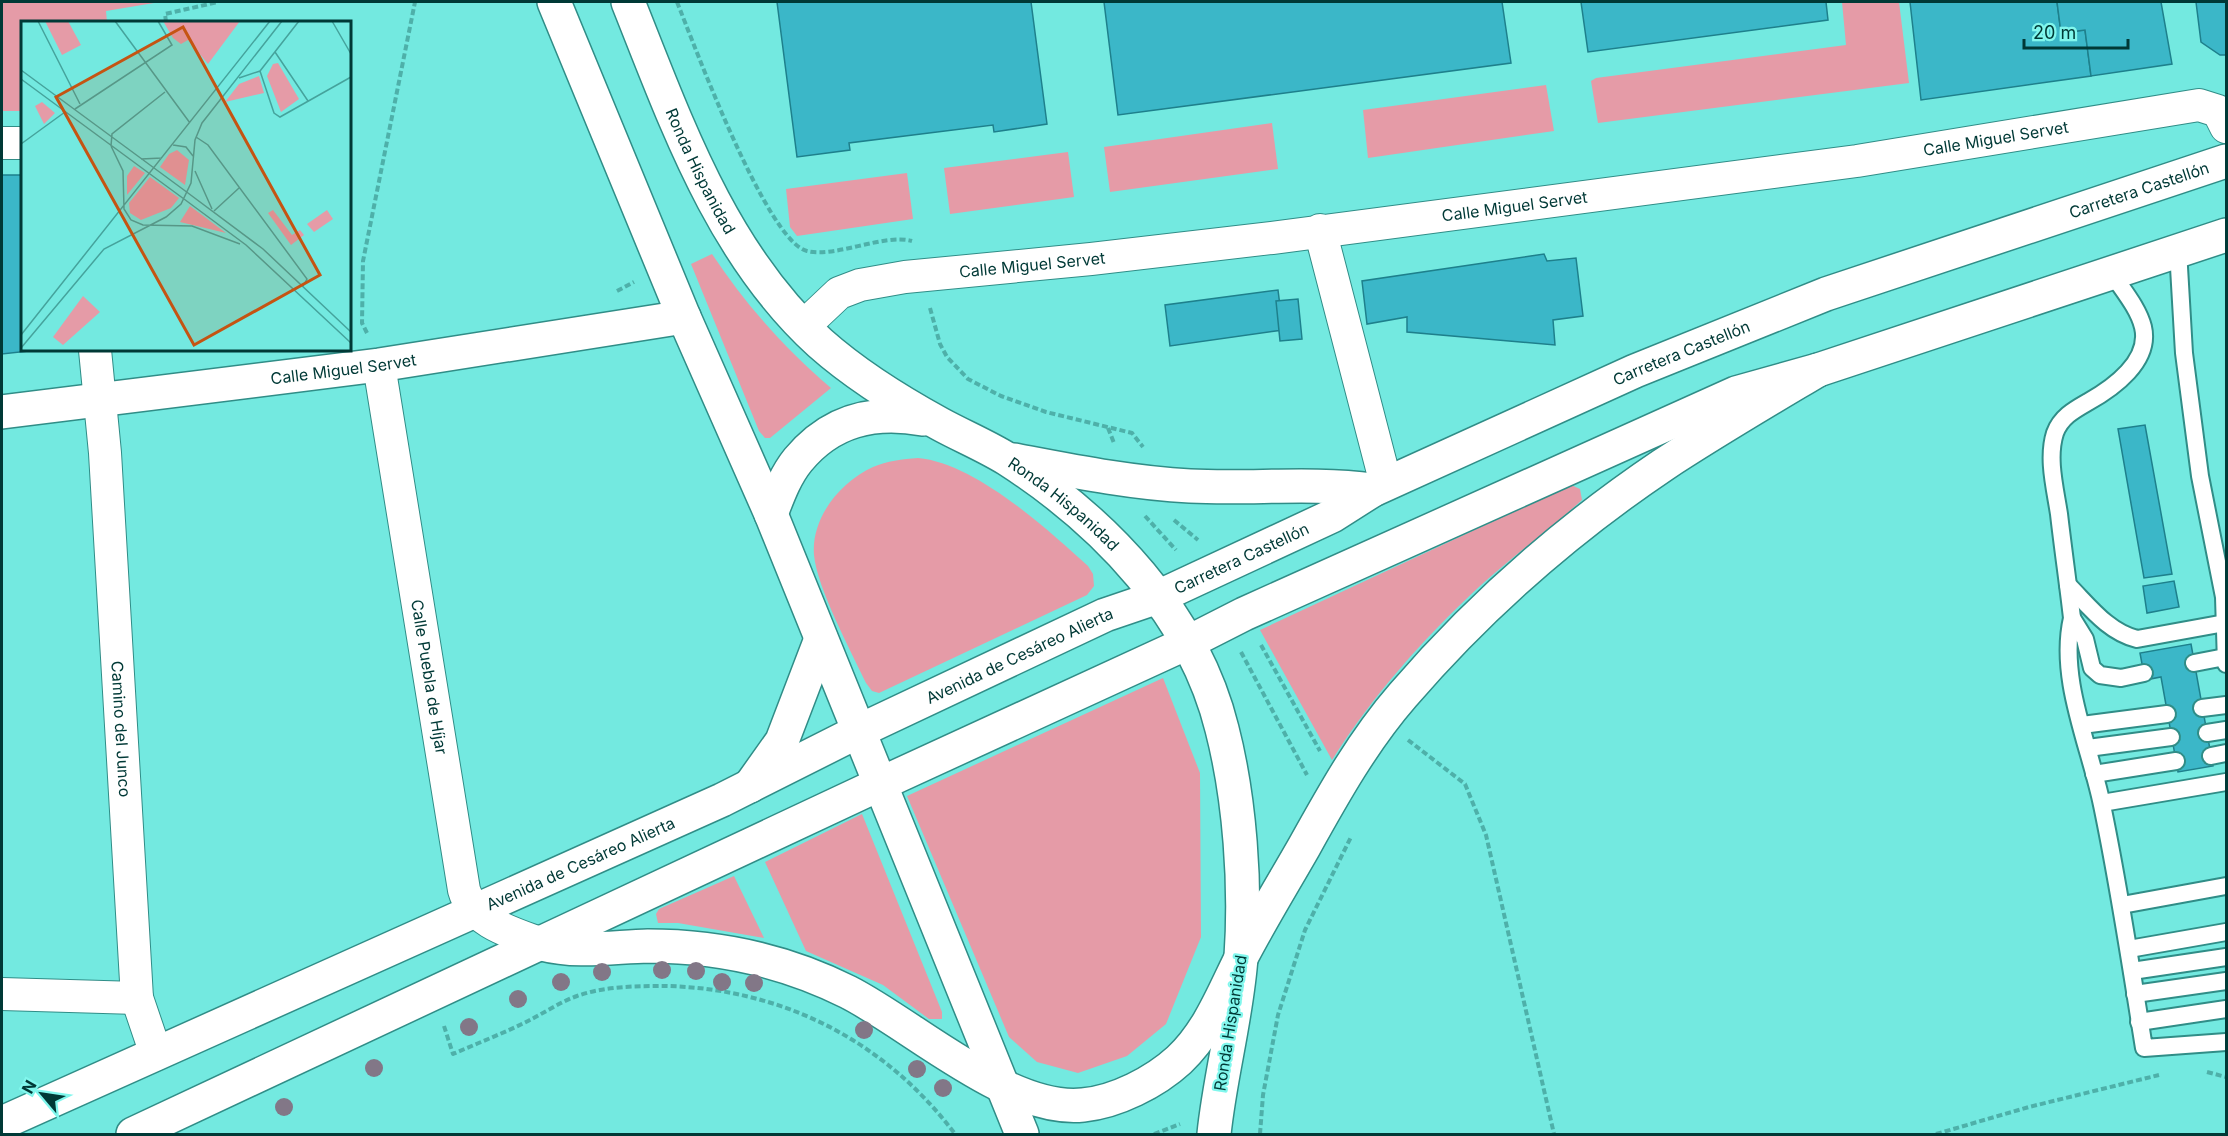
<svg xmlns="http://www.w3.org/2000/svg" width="2228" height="1136" viewBox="0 0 2228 1136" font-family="Inter,sans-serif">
<rect width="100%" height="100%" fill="#73e9e0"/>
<g fill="#e59ba7">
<polygon points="2,2 160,2 106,11 107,22 22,22 22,111 2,111"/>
<polygon points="1842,2 1899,2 1909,83 1598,123 1591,81 1596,78 1846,45"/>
<polygon points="1546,85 1554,131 1368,158 1363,110"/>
<polygon points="1272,123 1278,169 1110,192 1104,147"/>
<polygon points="1068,152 1074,197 950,214 944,168"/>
<polygon points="907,173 913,219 797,236 790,227 786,189"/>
<path d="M712,254C746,305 785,349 831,388L770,438H765L759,431L691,264Z"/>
<path d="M918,458C975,463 1046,528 1088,566L1093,574L1094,586L1087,595L879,693L872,691L866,683C851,651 817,588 814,555C811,518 840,482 873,467C887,461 902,459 918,458Z"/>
<path d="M1571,485L1580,489L1582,500C1549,530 1513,556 1480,586C1424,638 1373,695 1332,760L1260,630Z"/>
<polygon points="1163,678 1200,773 1201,937 1166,1024 1127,1056 1078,1073 1037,1062 1009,1037 907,796"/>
<polygon points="862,814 942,1012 942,1019 929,1019 883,985 806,951 765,862"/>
<polygon points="734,876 764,938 678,923 658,923 656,914 659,909"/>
</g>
<g fill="#3bb7c8" stroke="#1e808c" stroke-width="1.5">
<polygon points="777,2 1031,2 1047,124 994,132 993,125 849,143 850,150 797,157"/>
<polygon points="1104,2 1502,2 1511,63 1118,115"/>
<polygon points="1581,2 1826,2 1828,20 1588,52"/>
<polygon points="1910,2 2057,2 2061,33 2085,30 2091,76 1921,100"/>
<polygon points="2057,2 2161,2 2172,64 2091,76 2085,30 2061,33"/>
<polygon points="2196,2 2226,2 2226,55 2220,55 2201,42"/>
<polygon points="2,175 22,175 22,350 38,350 2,354"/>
<polygon points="1544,254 1547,261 1576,258 1583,316 1553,320 1555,345 1407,332 1407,317 1367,324 1362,281"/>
<polygon points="1278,290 1283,330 1170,346 1165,305"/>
<polygon points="1298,299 1302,339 1280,341 1276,301"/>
<polygon points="2145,425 2172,574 2144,578 2118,429"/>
<polygon points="2174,581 2179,607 2147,613 2143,586"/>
<polygon points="2191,644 2213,766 2178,772 2161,677 2145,680 2140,653"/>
</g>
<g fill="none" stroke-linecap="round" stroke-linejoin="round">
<defs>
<g id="service">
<polyline points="2178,250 2184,353 2200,476 2224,597 2226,664"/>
<path d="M2111,272C2121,288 2138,307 2143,327C2151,361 2113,388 2088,402C2074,410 2061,417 2055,433C2047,458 2055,488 2059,514C2063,549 2068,583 2072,618C2058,679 2090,746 2102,805C2119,886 2131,967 2144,1048L2226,1042"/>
<path d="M2068,585C2089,606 2108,632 2137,639L2225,623"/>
<polyline points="2072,618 2085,639 2092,668 2100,675 2121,678 2144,673"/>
<polyline points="2194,663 2225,657"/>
<polyline points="2202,708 2226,705"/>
<polyline points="2082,725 2167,714"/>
<polyline points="2207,733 2226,730"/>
<polyline points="2088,748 2171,737"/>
<polyline points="2211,756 2226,753"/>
<polyline points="2094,774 2176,761"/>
<polyline points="2102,803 2226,782"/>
<polyline points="2122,905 2226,886"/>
<polyline points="2129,949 2226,932"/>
<polyline points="2132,971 2226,957"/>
<polyline points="2135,994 2226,981"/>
<polyline points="2139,1022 2226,1009"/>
</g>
<g id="minor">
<polyline points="2,143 22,143"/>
<polyline points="1320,230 1386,484"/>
<path id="s1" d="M804,326L839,293L860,285L905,277L1091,259L1272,238L1857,161L2199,105L2218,111L2226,127"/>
<path id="s2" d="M95,350L105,453L137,998L156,1054"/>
<path id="s3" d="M379,365L464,890C473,923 513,933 542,944"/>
<polyline points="2,994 137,998"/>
</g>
<g id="secondary">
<path id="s4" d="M2,412L379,365L684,317"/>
</g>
<g id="primary">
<path id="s5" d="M2,1123L722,800L859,731L1105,615L1158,597"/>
<polyline points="133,1134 880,784 1187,643"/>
</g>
<g id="trunk">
<polyline points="554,2 684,317 771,514 1022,1134"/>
<path id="s6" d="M628,2C676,122 721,253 820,343C856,375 898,401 940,424C962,436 986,446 1007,459C1105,522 1194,615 1222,729C1240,799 1246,885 1241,957C1237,1016 1220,1075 1214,1134"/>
<path d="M1014,460C1072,471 1131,483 1190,486C1251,489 1312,482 1373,490"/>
<path d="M771,514C778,496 785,476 798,460C831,420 874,410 923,419"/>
<path id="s7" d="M1158,597L1332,516L1373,490L1635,371L1826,294L2226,161"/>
<polyline points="1187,643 1244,614 1736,393 1818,370 2226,235"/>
<polyline points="750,786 782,741 821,639"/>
<path d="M542,944C577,953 612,947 648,946C718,946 786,961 848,992C913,1025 1009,1113 1083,1105C1116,1102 1155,1082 1179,1060C1210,1031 1224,991 1243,954C1262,918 1284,882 1304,847C1334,793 1363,741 1403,695C1478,608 1568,529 1663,465C1713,432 1766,401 1818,370"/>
</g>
</defs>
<use href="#service" stroke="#308d87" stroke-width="20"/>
<use href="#minor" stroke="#308d87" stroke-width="34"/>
<use href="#secondary" stroke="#308d87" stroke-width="36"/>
<use href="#primary" stroke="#308d87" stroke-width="36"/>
<use href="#trunk" stroke="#308d87" stroke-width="36"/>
<g stroke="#4eb0a9" stroke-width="4" stroke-dasharray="6 3" stroke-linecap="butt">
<path d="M677,2C694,44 767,242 807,251C836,258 885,233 912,241"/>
<polyline points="166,22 165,14 218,2"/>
<polyline points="617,291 634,282"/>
<polyline points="930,308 940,344 947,357 968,379 1001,396 1046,412 1132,433 1143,447"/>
<polyline points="367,333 362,323 363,261 415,2"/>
<polyline points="1108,428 1114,443"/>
<polyline points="1145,516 1176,550"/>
<polyline points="1174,520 1198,540"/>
<polyline points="1261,645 1320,751"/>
<polyline points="1241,652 1307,775"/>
<polyline points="1408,740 1465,784 1486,835 1554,1134"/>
<path d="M444,1026L453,1054C478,1043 504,1033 528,1021C544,1013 560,1002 577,996C605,986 637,986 667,986C783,989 885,1041 955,1134"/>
<polyline points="2207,1072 2226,1077"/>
<polyline points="1154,1134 1180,1124"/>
<polyline points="1260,1134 1263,1095 1278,1015 1305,930 1351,837"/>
<polyline points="1936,1134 2029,1107 2159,1075"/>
</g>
<use href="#service" stroke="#fff" stroke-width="16"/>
<use href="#minor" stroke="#fff" stroke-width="32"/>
<use href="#secondary" stroke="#fff" stroke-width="33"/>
<use href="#primary" stroke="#fff" stroke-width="33"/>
<use href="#trunk" stroke="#fff" stroke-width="33"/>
</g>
<g fill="#827787">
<circle cx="662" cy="970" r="9"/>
<circle cx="696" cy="971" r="9"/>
<circle cx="602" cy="972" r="9"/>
<circle cx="561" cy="982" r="9"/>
<circle cx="722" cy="982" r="9"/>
<circle cx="754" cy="983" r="9"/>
<circle cx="518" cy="999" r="9"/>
<circle cx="469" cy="1027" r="9"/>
<circle cx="864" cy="1030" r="9"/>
<circle cx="374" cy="1068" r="9"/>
<circle cx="917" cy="1069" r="9"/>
<circle cx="943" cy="1088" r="9"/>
<circle cx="284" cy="1107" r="9"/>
</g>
<g text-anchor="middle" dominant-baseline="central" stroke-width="4.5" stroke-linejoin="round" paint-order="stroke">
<g font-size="16" fill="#003936" stroke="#81f7ed">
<text stroke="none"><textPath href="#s1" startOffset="1216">Calle Miguel Servet</textPath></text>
<text stroke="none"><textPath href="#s6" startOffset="184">Ronda Hispanidad</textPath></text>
<text stroke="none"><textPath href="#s7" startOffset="1064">Carretera Castellón</textPath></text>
<text stroke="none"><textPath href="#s1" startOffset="730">Calle Miguel Servet</textPath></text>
<text stroke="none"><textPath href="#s1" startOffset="244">Calle Miguel Servet</textPath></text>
<text stroke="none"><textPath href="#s7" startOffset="578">Carretera Castellón</textPath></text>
<text stroke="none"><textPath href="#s4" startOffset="344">Calle Miguel Servet</textPath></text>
<text stroke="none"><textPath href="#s6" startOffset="688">Ronda Hispanidad</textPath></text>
<text stroke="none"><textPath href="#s7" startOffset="92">Carretera Castellón</textPath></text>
<text stroke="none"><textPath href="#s5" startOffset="1120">Avenida de Cesáreo Alierta</textPath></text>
<text stroke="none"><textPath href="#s3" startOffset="316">Calle Puebla de Híjar</textPath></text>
<text stroke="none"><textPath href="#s2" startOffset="380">Camino del Junco</textPath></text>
<text stroke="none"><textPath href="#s5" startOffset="634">Avenida de Cesáreo Alierta</textPath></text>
<text transform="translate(1230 1023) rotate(-81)">Ronda Hispanidad</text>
</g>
</g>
<g transform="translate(21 21)">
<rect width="330" height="330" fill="#73e9e0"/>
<path d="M24,0H47L60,24L41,34ZM142,0H219L187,43L167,19L160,23L152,17ZM257,42L278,78L260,91L246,55L252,43ZM238,55L243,72L204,81L218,63ZM21,81L34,92L23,103L14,85ZM156,129L168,139L164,164L139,146L148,133ZM113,145L124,152L106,174V155ZM129,156L158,177L150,187L120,199L109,192L108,182ZM169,185L205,212L159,201ZM252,189L271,214L279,209L283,214L270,224L247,192ZM306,189L312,198L293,211L286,203ZM62,275L79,291L42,324L32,316Z" fill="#e59ba7"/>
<path fill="none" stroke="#45a39c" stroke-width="1.5" d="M17,0L59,83M94,0L169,102M311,0L330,33M254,31L287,80M0,49L167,172M239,50L253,92L259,96L330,56M218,57L239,50L278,0M0,58L163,178M54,88L151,24L137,0M175,116L187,124L286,258L282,265M0,123L44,91M152,124L165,126L172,135M90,125L91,113L144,71M90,125L102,150L103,188L110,199L122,204L171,205L219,223M120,138L141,137M174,150L191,188M167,172L242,228L330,311M163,178L225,224L330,322M193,190L218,167M0,314L249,0M0,327L83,228L145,196L160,183L170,162L174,119L181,102L261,0"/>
<path fill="#c55412" fill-opacity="0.15" stroke="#c55412" stroke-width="3" d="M162,6L299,254L173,324L35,76Z"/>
<rect width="330" height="330" fill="none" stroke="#003936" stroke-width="3"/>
</g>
<rect width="2228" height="1136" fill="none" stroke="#003936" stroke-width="6"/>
<g transform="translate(42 1094) rotate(299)" stroke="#81f7ed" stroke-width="4.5" paint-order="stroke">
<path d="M0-4.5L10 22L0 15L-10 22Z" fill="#003936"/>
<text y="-9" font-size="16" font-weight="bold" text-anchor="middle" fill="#003936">N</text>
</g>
<path d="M2024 39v9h104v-9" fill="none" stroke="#003936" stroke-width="3"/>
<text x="2033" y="39" font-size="18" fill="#003936" stroke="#81f7ed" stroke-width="4.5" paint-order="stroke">20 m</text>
</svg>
